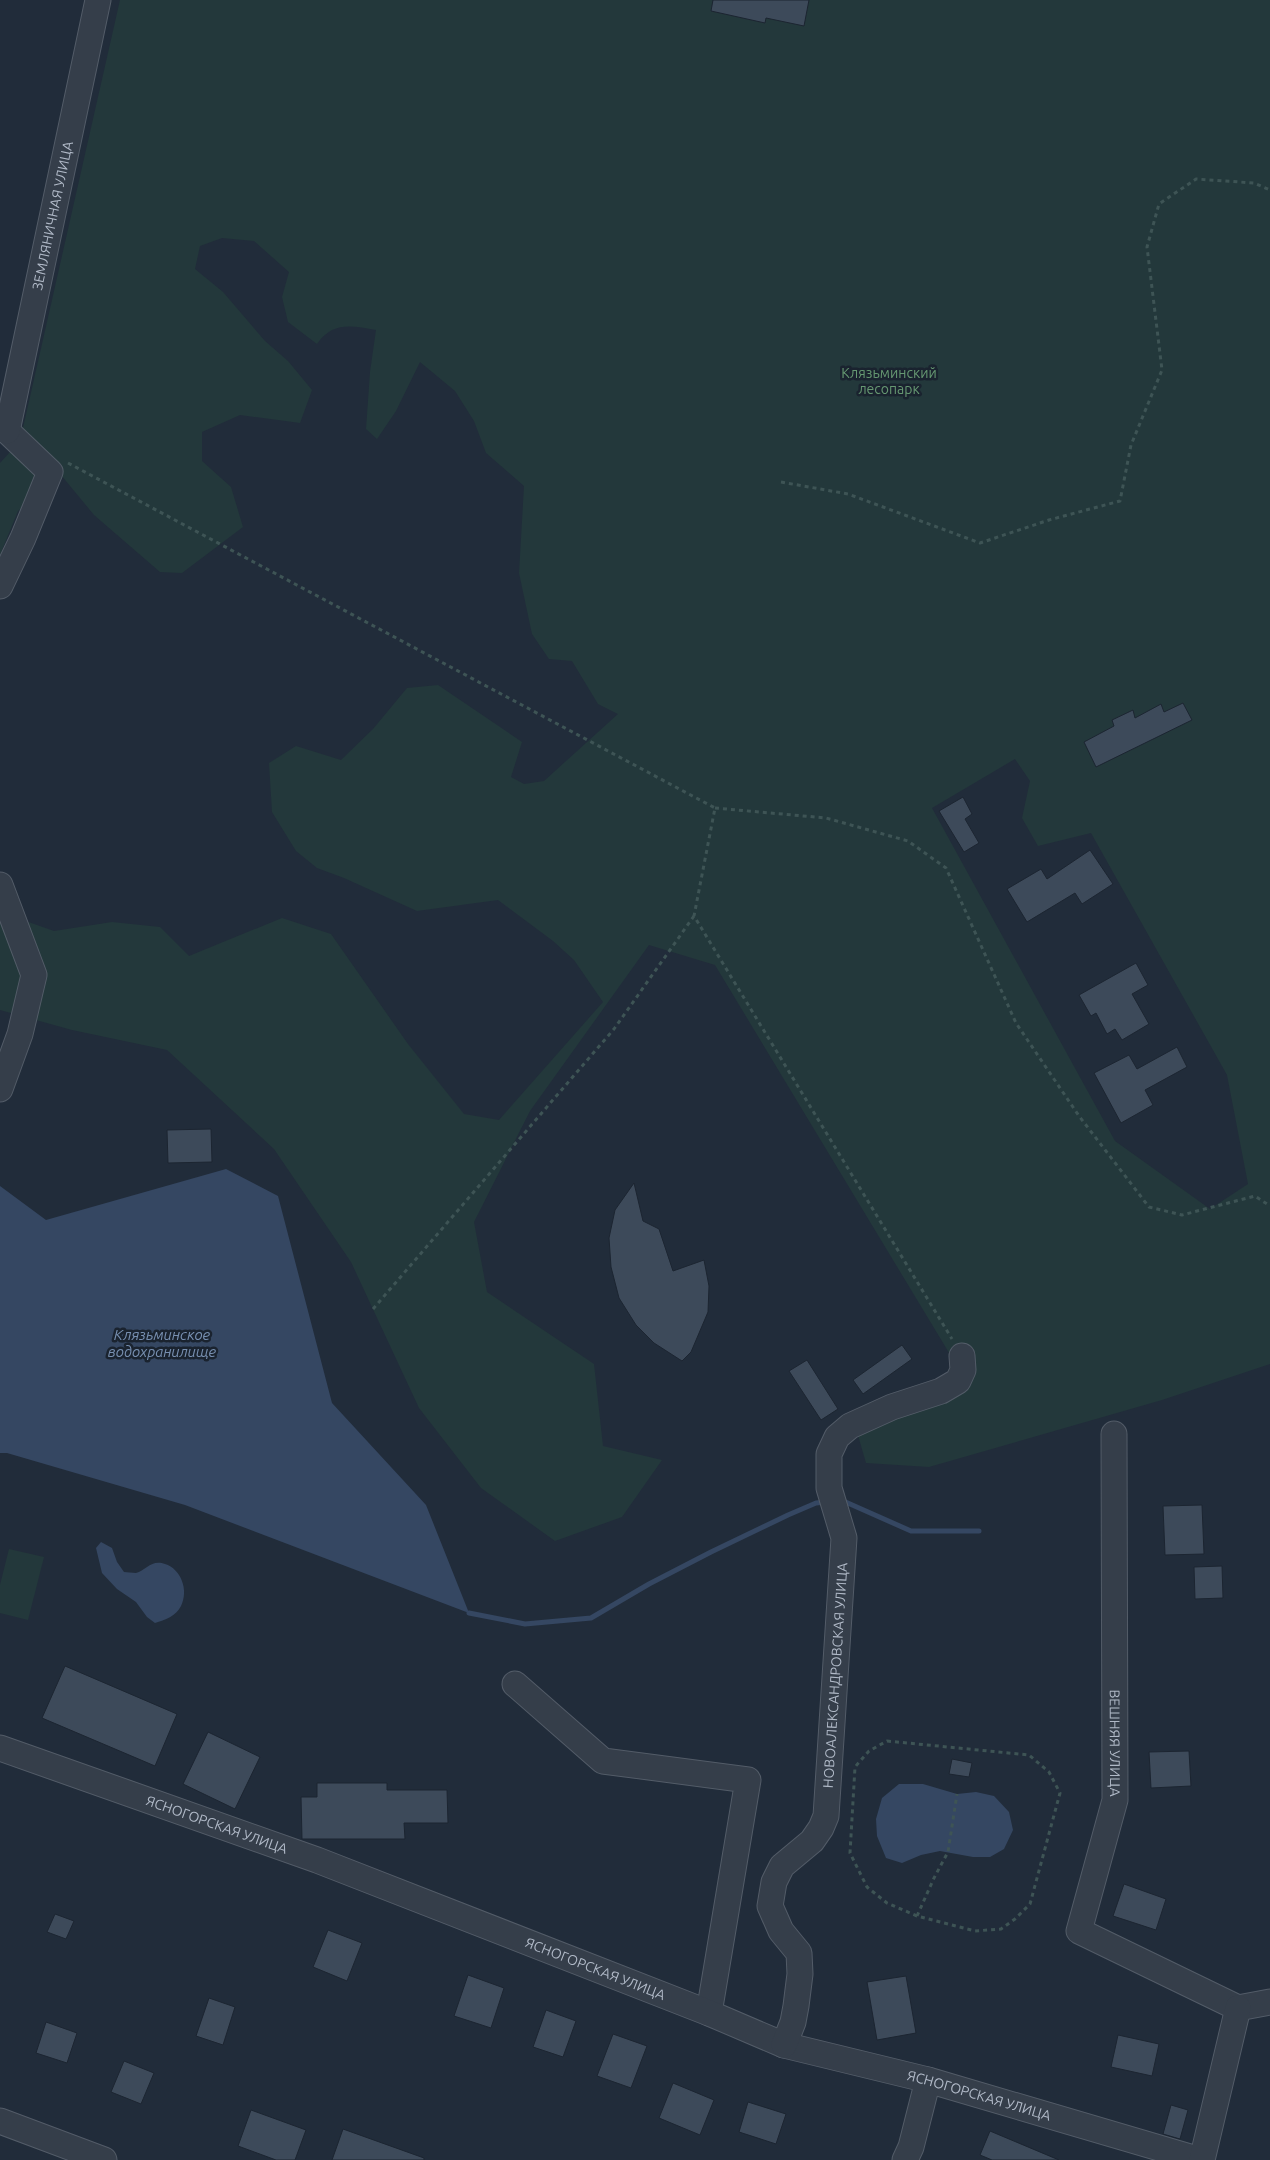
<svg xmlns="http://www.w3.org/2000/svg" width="1270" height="2160" viewBox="0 0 1270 2160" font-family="Ubuntu,sans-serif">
<rect width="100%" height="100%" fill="#212c3a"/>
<g fill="#23383b" fill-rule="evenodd">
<path d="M120,0H1270V1364L1162,1400L929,1467L866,1463L857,1432L960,1371L715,965L649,945L530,1111L474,1222L487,1292L594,1364L603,1446L662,1460L622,1517L555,1541L481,1488L419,1408L351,1262L274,1149L167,1050L72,1030L0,1010V912L54,931L112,922L160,927L189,956L282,918L331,934L408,1044L464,1114L499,1120L603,1002L574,960L553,941L498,900L417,911L344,878L317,868L296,851L272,812L269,763L296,746L341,760L373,729L407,688L438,685L522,742L511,777L524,784L544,781L618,714L598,704L572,661L549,659L532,634L519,573L524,486L486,453L474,421L455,391L420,362L396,411L377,439L366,429L370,372L376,330C352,326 333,321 317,344L288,322L282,297L289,272L254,241L222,238L200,246L195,269L223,292L265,341L288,361L312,390L300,423L240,415L202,432V461L231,487L243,527L182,573L160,572L94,515L61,475L18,511L0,555V463L20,441ZM1015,759L1030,781L1022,818L1038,846L1091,833L1227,1075L1248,1184L1210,1209L1115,1141L932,808Z"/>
<polygon points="9,1549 44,1557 28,1620 0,1613 0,1585"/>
</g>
<g fill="#354762">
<polygon points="226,1169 278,1196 332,1403 426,1505 469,1613 185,1505 7,1453 0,1453 0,1186 46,1220"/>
<path d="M101,1542L112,1548L117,1562L124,1572C127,1572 132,1573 136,1573C146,1570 152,1559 165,1564C181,1569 189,1590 181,1606C176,1616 165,1620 155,1623L147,1617L136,1602L117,1589L102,1573L96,1548Z"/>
<polygon points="899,1784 923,1784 957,1794 976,1792 994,1796 1009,1812 1013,1830 1004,1849 990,1857 973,1857 940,1851 921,1855 902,1863 886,1858 877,1836 876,1819 882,1798"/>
</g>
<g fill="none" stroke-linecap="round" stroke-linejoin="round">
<g stroke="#354762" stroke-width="5">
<polyline points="841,1500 911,1531 979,1531"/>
<polyline points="469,1613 525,1624 591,1618 649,1584 711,1552 788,1515 816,1503 826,1502"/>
</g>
</g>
<g fill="#3d4a5a" stroke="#1c2531">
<polygon points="713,0 809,0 804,26 766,18 765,23 711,11"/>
<polygon points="1183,703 1192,720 1096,767 1084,742 1114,726 1112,720 1133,710 1135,718 1161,704 1164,712"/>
<polygon points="963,797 972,814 965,819 979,843 964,852 939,811"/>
<polygon points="1090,850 1113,884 1082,904 1075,893 1027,922 1007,889 1041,869 1047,879"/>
<polygon points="1136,963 1148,985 1132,994 1149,1024 1122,1040 1115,1029 1107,1034 1096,1013 1091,1016 1079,995"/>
<polygon points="1177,1047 1187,1067 1145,1090 1153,1105 1121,1123 1094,1073 1129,1055 1137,1069"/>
<polygon points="211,1129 212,1162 168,1163 167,1130"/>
<polygon points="634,1183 643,1221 659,1229 673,1271 704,1260 709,1286 708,1312 691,1352 682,1361 654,1343 636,1325 619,1298 611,1267 609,1238 615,1210"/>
<polygon points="902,1345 912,1359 863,1394 853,1380"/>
<polygon points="807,1360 838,1409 821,1420 789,1371"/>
<polygon points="1202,1505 1204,1554 1165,1555 1163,1506"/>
<polygon points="1222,1566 1223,1598 1195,1599 1194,1567"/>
<polygon points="65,1666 177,1714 155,1766 42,1718"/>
<polygon points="208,1732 260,1757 235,1809 183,1784"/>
<polygon points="1189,1751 1191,1786 1151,1788 1149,1752"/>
<polygon points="952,1759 972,1763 969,1777 949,1774"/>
<polygon points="317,1783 387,1783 387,1790 447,1790 448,1823 404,1823 405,1839 302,1839 301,1797 317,1797"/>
<polygon points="1124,1884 1166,1899 1156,1930 1113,1916"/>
<polygon points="55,1914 74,1921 66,1939 47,1932"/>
<polygon points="328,1930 362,1943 347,1981 313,1967"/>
<polygon points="468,1975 504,1988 491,2028 454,2016"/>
<polygon points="906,1976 916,2033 877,2040 867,1982"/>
<polygon points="209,1998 235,2007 223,2045 196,2036"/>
<polygon points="546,2010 576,2021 563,2057 533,2047"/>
<polygon points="46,2022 77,2033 67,2063 36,2053"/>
<polygon points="613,2034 647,2046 631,2088 597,2076"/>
<polygon points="1118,2035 1159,2044 1152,2076 1111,2067"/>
<polygon points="124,2061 154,2073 141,2104 111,2092"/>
<polygon points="673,2083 714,2100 700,2135 659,2118"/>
<polygon points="748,2102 786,2114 776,2144 739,2132"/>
<polygon points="1171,2105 1188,2110 1180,2139 1163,2134"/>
<polygon points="251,2110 306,2130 295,2160 276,2160 238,2146"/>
<polygon points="343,2129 424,2158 424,2160 332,2160"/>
<polygon points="990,2131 1059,2160 992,2160 980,2155"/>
</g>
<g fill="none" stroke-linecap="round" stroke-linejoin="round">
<defs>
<g id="minor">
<polyline points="0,427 7,431 50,472 23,538 0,586"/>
<path id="s1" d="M7,431L98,0"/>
<polyline points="0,885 34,975 20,1034 0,1089"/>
<path id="s2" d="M1114,1434L1115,1800L1079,1931L1238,2008"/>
<polyline points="515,1684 603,1761 748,1780 709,2013"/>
<path id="s3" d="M0,1748L317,1860L709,2013L784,2045L928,2080L1200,2160"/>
<polyline points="1238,2008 1270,2002"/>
<path id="s4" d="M784,2045L793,2022L796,2006L800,1974L799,1953L781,1931L770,1906L774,1882L782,1866L812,1841L821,1828L826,1816L844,1538L829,1488V1454L837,1437L850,1426L892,1407L941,1391L958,1381L963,1370L962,1356"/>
<polyline points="0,2121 104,2160"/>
<polyline points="905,2160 911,2147 928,2080"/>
<polyline points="1202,2160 1238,2008"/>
</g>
</defs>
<use href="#minor" stroke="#535c68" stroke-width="27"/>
<g stroke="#3e5455" stroke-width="3" stroke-dasharray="4 4" stroke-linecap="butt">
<polyline points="68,463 715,808 694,916 952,1339"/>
<polyline points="781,482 848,494 980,543 1049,520 1120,501 1131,445 1162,370 1147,247 1159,204 1196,179 1254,183 1270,190"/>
<polyline points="715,808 826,818 908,841 946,868 1016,1023 1079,1116 1149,1207 1182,1215 1255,1196 1270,1206"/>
<polyline points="373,1309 614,1029 694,916"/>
<polygon points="887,1741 1029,1755 1049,1772 1060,1793 1030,1904 1015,1919 1001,1929 975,1931 917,1916 887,1903 867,1887 850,1853 855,1767 869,1751"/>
<polyline points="917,1916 934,1878 948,1852 957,1794"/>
</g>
<use href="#minor" stroke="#353e4a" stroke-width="25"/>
</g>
<g text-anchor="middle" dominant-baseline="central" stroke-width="5" stroke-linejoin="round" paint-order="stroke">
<g font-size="14" fill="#b0b9c7" stroke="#1a232f">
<text stroke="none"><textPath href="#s1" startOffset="220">ЗЕМЛЯНИЧНАЯ УЛИЦА</textPath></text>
<text stroke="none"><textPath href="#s4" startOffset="401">НОВОАЛЕКСАНДРОВСКАЯ УЛИЦА</textPath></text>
<text stroke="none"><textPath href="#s2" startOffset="309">ВЕШНЯЯ УЛИЦА</textPath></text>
<text stroke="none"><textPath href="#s3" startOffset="230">ЯСНОГОРСКАЯ УЛИЦА</textPath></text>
<text stroke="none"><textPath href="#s3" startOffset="635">ЯСНОГОРСКАЯ УЛИЦА</textPath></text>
<text stroke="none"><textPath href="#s3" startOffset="1040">ЯСНОГОРСКАЯ УЛИЦА</textPath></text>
</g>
<g font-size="14" fill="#669872" stroke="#1a232f">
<text x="889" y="373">Клязьминский<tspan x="889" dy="16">лесопарк</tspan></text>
</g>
<g font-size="15" font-style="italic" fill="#778fb0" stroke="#1a232f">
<text x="162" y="1334">Клязьминское<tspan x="162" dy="17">водохранилище</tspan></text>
</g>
</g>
</svg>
